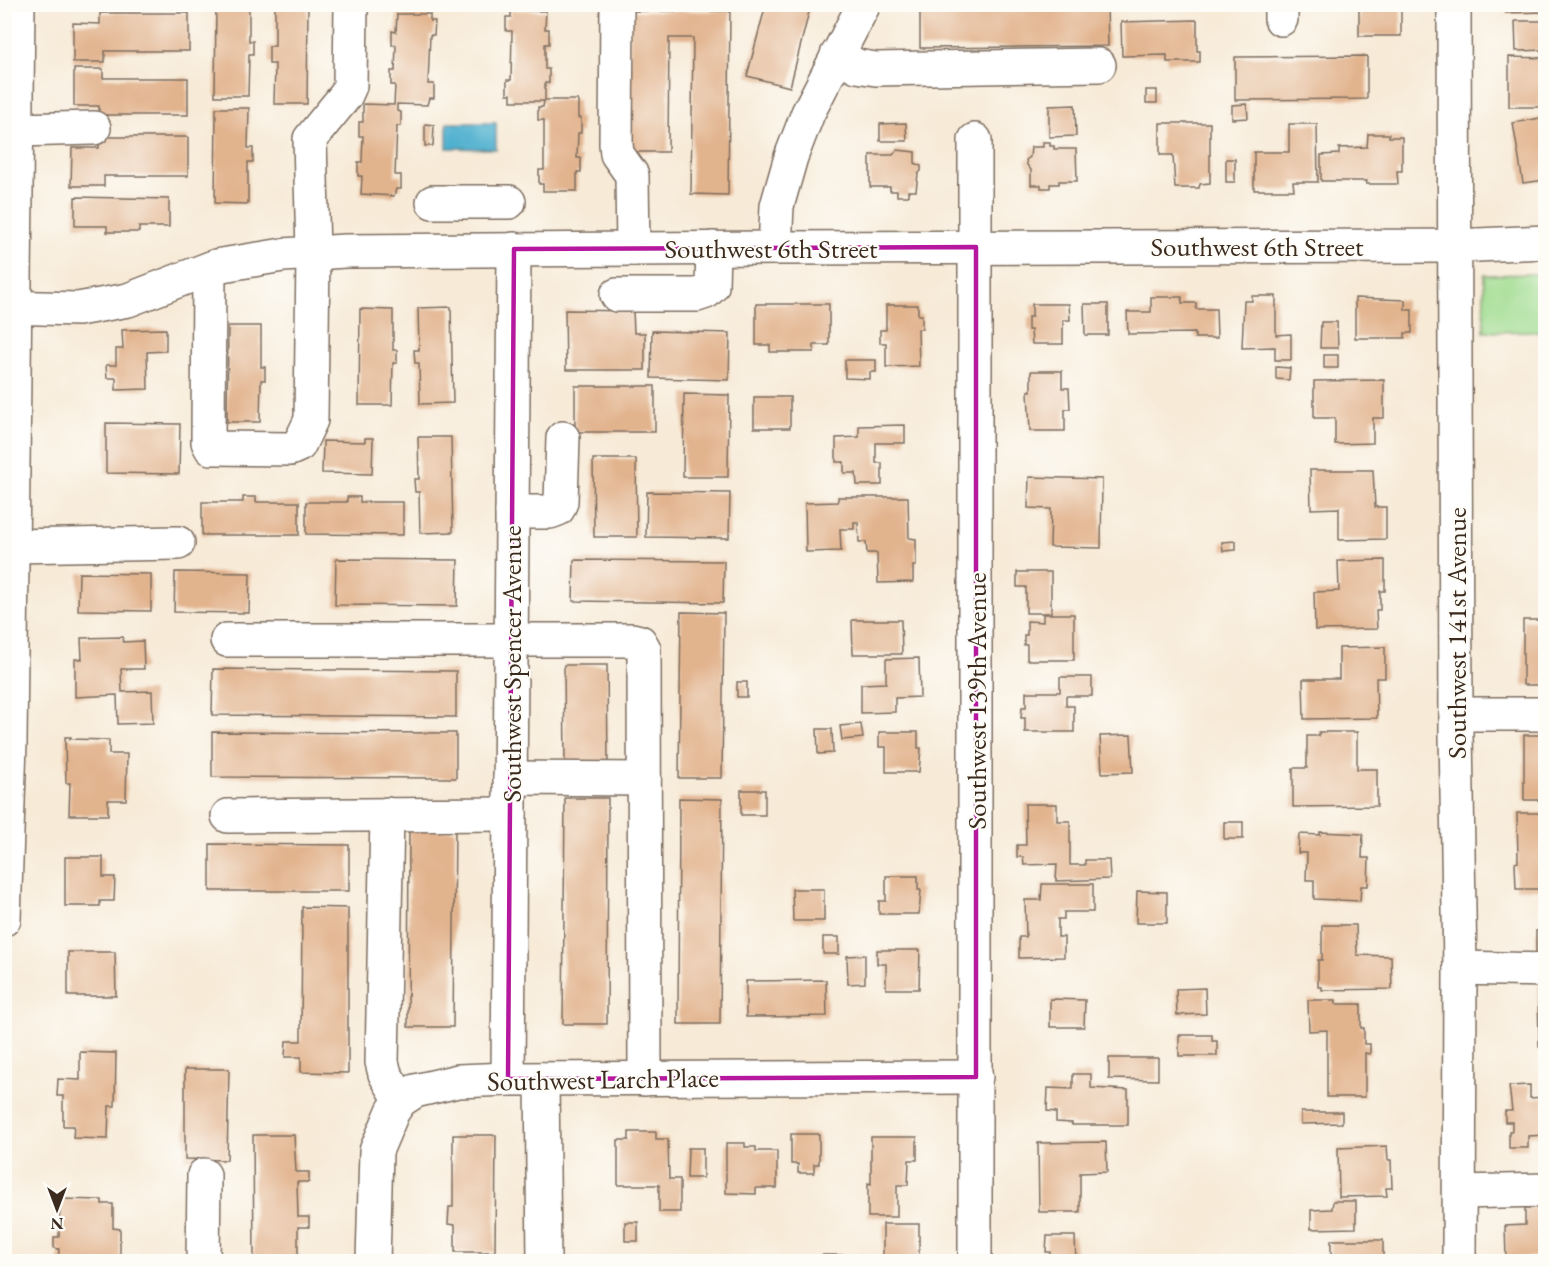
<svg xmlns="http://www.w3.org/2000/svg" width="1550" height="1266" viewBox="0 0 1550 1266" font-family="'EB Garamond',serif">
<rect width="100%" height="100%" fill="#fdfcf7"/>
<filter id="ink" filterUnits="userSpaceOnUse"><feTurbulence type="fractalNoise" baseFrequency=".0167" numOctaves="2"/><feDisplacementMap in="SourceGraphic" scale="12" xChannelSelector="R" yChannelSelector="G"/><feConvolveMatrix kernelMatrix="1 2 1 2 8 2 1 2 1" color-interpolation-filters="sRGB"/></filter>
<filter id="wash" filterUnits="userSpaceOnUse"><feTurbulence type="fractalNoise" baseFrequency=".008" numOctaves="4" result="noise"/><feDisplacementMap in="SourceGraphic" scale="24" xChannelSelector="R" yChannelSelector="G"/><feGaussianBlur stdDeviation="1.35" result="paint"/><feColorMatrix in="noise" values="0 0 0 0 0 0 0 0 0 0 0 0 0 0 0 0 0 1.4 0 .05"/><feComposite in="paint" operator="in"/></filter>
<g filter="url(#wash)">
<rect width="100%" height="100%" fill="#f7ead7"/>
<polygon fill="#a0dc90" stroke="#6e8357" stroke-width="1.5" points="1545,274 1545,331 1484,332 1484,275"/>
<polygon fill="#50b0cf" stroke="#466d76" stroke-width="1.5" points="447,123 496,123 496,149 447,148"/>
<g id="blocks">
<g fill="#e2b48e">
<polygon points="216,4 249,4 249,41 253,41 253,54 249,54 248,96 215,96"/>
<polygon points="766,4 811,4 790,87 747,76"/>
<polygon points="1107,4 1108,46 920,48 920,5"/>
<rect x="1359" y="4" width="42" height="32"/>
<polygon points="1507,5 1546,5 1546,12 1506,13"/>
<polygon points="275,6 308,6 307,104 274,104 275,64 269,64 269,46 275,46"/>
<polygon points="511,10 546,11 545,29 549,29 549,44 545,44 545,69 549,69 549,83 545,83 545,100 578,100 578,118 581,118 581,133 578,133 577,158 581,158 581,172 577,172 577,191 543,191 543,184 539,184 539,170 544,170 544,120 538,120 538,107 543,107 544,101 511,101 511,94 507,94 507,80 511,80 512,31 506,31 506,17 511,17"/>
<polygon points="630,11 730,11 728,195 691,194 693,38 669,38 668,152 629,152"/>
<polygon points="100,13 189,13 189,51 105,51 105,62 73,62 73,23 100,24"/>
<polygon points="397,14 430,14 430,21 435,21 434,35 430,35 428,84 434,84 434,98 429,98 427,105 397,104 397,111 401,112 401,126 397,126 395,175 401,175 401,189 396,189 394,196 361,194 362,176 358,176 358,162 362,162 363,136 359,136 359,122 363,122 363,104 394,105 395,85 391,85 391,71 395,71 396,45 392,45 392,31 396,32"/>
<polygon points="1197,20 1197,51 1200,51 1200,62 1167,62 1167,55 1122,56 1121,22"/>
<polygon points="1515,21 1546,21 1546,50 1516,51"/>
<polygon points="1367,56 1367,99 1235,100 1235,57"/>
<polygon points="1509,57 1546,58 1546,107 1509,107"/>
<polygon points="74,69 103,69 103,78 188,78 188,115 99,115 99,106 74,106"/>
<rect x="1146" y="90" width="11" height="13"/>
<polygon points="1247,104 1248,118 1232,119 1232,105"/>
<polygon points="1075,105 1076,136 1049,137 1049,106"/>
<polygon points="216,108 249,108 248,148 253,148 253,162 248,162 248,204 215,203"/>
<polygon points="1546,117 1546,180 1523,183 1513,123"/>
<polygon points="906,123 907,141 880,141 880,124"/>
<polygon points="1160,123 1210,123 1210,183 1200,184 1199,188 1175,188 1173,155 1160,155"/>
<polygon points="425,124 434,125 433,146 425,146"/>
<polygon points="1289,124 1317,124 1318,182 1293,182 1294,190 1254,190 1254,152 1289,152"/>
<polygon points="1368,134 1389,134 1389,137 1402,137 1402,171 1397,171 1398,184 1366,184 1367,181 1321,181 1321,155 1339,154 1339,148 1367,147"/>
<polygon points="99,137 188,137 188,176 104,176 104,186 71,186 72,148 99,148"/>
<polygon points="1043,142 1050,142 1050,146 1054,146 1054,149 1076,149 1077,181 1059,181 1059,184 1050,184 1050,188 1041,188 1041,185 1031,185 1031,170 1027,165 1026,160 1030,157 1031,147 1043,147"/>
<polygon points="897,150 915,152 915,163 921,166 921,171 918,174 916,191 908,191 908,196 897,196 897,191 890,191 890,187 870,187 870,155 893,155"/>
<rect x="1226" y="159" width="9" height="23"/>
<polygon points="75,197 169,199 169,227 139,227 139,232 107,232 107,226 75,226"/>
<polygon points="1252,296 1276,296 1276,335 1291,334 1291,360 1275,360 1275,347 1242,348 1244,301 1252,301"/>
<polygon points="1151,297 1182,297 1182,303 1196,303 1196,309 1216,309 1217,338 1195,338 1195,333 1128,334 1127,312 1151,312"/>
<polygon points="1355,298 1405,300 1405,310 1412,310 1412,333 1405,333 1405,338 1355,338"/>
<polygon points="756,304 829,304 829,345 814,345 814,352 770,352 770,345 756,345"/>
<polygon points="1032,304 1069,304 1070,320 1063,320 1063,344 1032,344 1031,330 1028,330 1028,317 1032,317"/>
<polygon points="1084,304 1108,304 1108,335 1085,335"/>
<polygon points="886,305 918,305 918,315 922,315 922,329 918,329 919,366 886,367 886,343 880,343 880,330 886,330"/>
<polygon points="451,307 453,403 420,404 419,363 415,363 414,350 419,350 418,308"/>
<polygon points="360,309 393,310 393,350 397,350 397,363 393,363 392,405 359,405"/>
<polygon points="565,310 633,311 634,333 645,333 645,370 566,370"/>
<polygon points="1321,322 1337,322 1338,348 1320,348"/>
<polygon points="228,326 261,326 261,367 265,367 265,380 261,380 260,422 227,422"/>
<polygon points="166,329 166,351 147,352 148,389 116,390 116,378 107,378 106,365 116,365 116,349 123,349 122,330"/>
<polygon points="652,331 730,333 729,380 651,378"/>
<rect x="1324" y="355" width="14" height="13"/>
<polygon points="845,360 876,360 876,372 870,372 870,379 845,378"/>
<polygon points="1276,367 1290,368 1289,380 1276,379"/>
<polygon points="1031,371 1062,371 1062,388 1069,388 1070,409 1065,409 1065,431 1030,431 1028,391 1031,391"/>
<polygon points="1384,380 1384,418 1373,418 1373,443 1335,444 1335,418 1314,418 1314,381"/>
<rect x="575" y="386" width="80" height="46"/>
<polygon points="684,394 729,395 728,477 683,477"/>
<rect x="754" y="397" width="36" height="31"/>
<polygon points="106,423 180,424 179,474 106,473"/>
<polygon points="905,425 905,443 876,443 876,463 882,463 882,485 857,485 856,473 844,473 844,462 836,462 836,438 859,437 859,426"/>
<polygon points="418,437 451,437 453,532 420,533 419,492 415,492 414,479 419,479"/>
<polygon points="365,438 373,438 372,474 322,473 323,441 365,442"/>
<polygon points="593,459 636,459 637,537 594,537"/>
<polygon points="1310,470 1373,470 1375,507 1386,507 1386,539 1339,540 1339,508 1311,509"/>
<polygon points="1029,477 1102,479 1101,548 1050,547 1051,509 1028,508"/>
<polygon points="647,492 730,493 729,538 646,537"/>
<polygon points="243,497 256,497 256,502 299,502 299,535 202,535 202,502 243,502"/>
<polygon points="347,497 360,497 360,502 403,502 403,535 306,534 306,502 347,502"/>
<polygon points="838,497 908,497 909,538 916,539 916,566 913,566 913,582 878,583 877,553 867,553 866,542 859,542 858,522 854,522 854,529 840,529 841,551 806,552 805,503 838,502"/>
<polygon points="1236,541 1236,550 1223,551 1222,542"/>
<polygon points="336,559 458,560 457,606 335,605"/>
<polygon points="574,560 724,561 723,603 573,601"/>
<polygon points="1385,560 1385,591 1380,591 1380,610 1376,610 1377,629 1315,630 1314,592 1339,591 1338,561"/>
<polygon points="175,572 250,573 249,613 174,612"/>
<polygon points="1017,572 1051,572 1051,613 1026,613 1026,587 1017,587"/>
<polygon points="79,573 151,574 151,611 78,610"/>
<polygon points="681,612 724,613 722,778 679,778"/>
<polygon points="1043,614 1074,614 1074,660 1027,660 1027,645 1024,645 1024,635 1027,635 1027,621 1043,622"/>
<polygon points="852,620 901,620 902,654 853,654"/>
<rect x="1523" y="620" width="23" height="65"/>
<polygon points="123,637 123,642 143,641 144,669 121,669 122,692 152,691 153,723 118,724 117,695 75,697 75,659 82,659 81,638"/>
<polygon points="1385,647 1385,678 1376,678 1377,718 1304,719 1303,679 1339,679 1339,648"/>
<polygon points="919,658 920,697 895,698 895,712 861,713 861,684 886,683 886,659"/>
<polygon points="564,665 607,665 608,766 565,766"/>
<polygon points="213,669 456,671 456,717 212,715"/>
<polygon points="1060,677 1092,677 1092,696 1066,696 1066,706 1074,706 1074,732 1025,732 1025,718 1021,718 1022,707 1026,707 1026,692 1060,692"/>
<rect x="737" y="682" width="10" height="15"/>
<polygon points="861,724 863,738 842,740 840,726"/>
<polygon points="817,729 832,729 833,753 818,754"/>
<polygon points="212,732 456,733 456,778 212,777"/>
<polygon points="879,732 918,732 918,748 921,748 919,772 886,772 886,747 879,747"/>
<polygon points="1319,732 1357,732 1357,769 1377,769 1377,806 1293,807 1293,768 1307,768 1307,736 1319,736"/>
<polygon points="1131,735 1133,772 1102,773 1100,736"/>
<rect x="1524" y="735" width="22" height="65"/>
<polygon points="65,737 71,737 70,739 109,740 109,754 127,754 126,800 108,800 108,815 69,815 70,783 66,783"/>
<rect x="741" y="790" width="24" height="25"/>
<polygon points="565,798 608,798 607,1024 563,1024"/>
<polygon points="679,798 722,799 720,1024 678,1024"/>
<polygon points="1025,804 1057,804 1057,821 1070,821 1070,865 1085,865 1085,860 1109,860 1110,879 1056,881 1057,864 1024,865 1023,857 1017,857 1017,845 1026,845"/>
<polygon points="1517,813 1546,813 1546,889 1516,889 1515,863 1518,862"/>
<rect x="1224" y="822" width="19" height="17"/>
<polygon points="409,830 455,830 453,1027 408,1027"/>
<polygon points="1320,832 1363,834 1362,858 1369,858 1368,886 1361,886 1360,901 1314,899 1314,880 1306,880 1307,853 1298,853 1299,834 1320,835"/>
<polygon points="210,844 349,845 349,891 210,891"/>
<polygon points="65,857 103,857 103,877 115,877 114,901 100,901 100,906 65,906"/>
<polygon points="886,876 918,876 918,890 921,890 919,914 879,914 879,901 886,901"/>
<polygon points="1042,884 1093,884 1093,912 1064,912 1064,919 1058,919 1058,937 1064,937 1064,957 1019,958 1019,937 1026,937 1025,900 1041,900"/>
<polygon points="792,889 824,889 824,921 793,921"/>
<polygon points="1137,891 1167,892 1167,923 1136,923"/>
<polygon points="302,907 348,908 348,1073 301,1072 301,1057 285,1057 286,1041 301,1041"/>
<polygon points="1322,925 1356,925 1357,955 1391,956 1392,989 1322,990 1322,987 1318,987 1318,960 1322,960"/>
<polygon points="1546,930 1546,953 1536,953 1536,931"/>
<rect x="823" y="937" width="16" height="17"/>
<polygon points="877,950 920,950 919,989 886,989 886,964 877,964"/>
<polygon points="68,952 115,952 116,996 68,996"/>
<polygon points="865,955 865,983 848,984 847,956"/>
<polygon points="826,980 827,1016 746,1017 746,981"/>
<polygon points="1538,985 1546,985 1546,1047 1539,1047"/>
<polygon points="1205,988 1206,1014 1177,1015 1176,989"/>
<polygon points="1050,999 1085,1000 1084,1027 1050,1027"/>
<polygon points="1308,1000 1336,1000 1336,1004 1361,1004 1361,1028 1364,1028 1364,1044 1370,1044 1370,1054 1365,1053 1365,1097 1327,1097 1327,1030 1309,1031"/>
<polygon points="1179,1035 1212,1035 1212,1041 1217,1041 1217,1056 1179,1056"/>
<polygon points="80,1052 116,1053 115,1106 109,1106 108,1139 73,1138 74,1126 63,1126 63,1096 57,1096 58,1079 80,1080"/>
<polygon points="1109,1058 1158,1058 1158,1080 1109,1079"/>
<polygon points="185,1069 229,1069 227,1160 185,1159"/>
<polygon points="1073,1074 1091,1074 1091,1088 1128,1090 1128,1125 1072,1125 1072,1123 1056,1122 1056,1112 1047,1111 1048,1088 1073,1089"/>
<polygon points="1530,1085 1530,1098 1544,1097 1546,1135 1528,1136 1528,1148 1509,1148 1509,1131 1512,1131 1512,1122 1505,1122 1505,1111 1512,1111 1509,1086"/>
<polygon points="1301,1112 1342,1112 1342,1123 1301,1124"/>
<polygon points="629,1132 656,1132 656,1139 668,1139 669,1179 680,1179 680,1212 659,1212 659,1185 618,1185 618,1140 629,1140"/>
<polygon points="791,1134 819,1134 819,1164 814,1164 814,1173 798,1173 798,1164 791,1164"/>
<polygon points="253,1135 294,1135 296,1172 309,1172 309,1182 297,1182 298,1217 309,1217 309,1227 298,1227 298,1262 254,1262"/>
<polygon points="453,1135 496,1135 495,1252 455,1252 455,1225 448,1224 449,1207 453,1207"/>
<polygon points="871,1137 917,1137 917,1160 909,1160 908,1185 897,1185 897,1217 868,1217 868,1183 871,1184"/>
<polygon points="1106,1142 1107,1172 1080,1173 1080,1212 1039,1212 1038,1143"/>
<polygon points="726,1143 745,1143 745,1147 756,1147 756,1151 777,1151 777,1188 756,1188 756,1194 726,1193"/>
<polygon points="1387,1146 1388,1160 1391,1160 1392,1188 1386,1188 1387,1196 1339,1197 1338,1148"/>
<polygon points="688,1148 703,1148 703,1178 687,1178"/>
<polygon points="60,1199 102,1200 102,1204 113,1204 113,1228 120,1229 120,1262 58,1262 59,1249 54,1248 54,1237 59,1237"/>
<polygon points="1333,1201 1356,1201 1356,1228 1311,1229 1311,1210 1332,1209"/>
<polygon points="1546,1207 1546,1228 1542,1228 1543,1257 1506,1258 1505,1226 1525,1225 1525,1208"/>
<rect x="625" y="1222" width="13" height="19"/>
<rect x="883" y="1224" width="36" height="38"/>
<polygon points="1047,1236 1075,1236 1076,1262 1050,1262 1050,1252 1046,1252"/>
<rect x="1331" y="1240" width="52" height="22"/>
<rect x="822" y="1255" width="39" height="7"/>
</g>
</g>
</g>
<g filter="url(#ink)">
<use href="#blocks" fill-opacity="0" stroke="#7d6d5f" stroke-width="1.5"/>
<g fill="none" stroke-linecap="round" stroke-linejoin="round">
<defs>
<g id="minor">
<polyline points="617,4 616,144 617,154 632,175 633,249"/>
<polyline points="1281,4 1281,19"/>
<polyline points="1454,4 1456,734 1460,968 1459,1262"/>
<polyline points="837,55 857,66 876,69 1099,65"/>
<polyline points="17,130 94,128"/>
<polyline points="433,202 509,202"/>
<polyline points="775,248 777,206 791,157 808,113 864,4"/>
<polyline points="209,269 208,442 211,448 218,448 290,449 299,445 311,420 313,253 310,139 346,95 350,86 351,4"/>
<polyline points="617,295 697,295 706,292 712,286 713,248"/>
<polyline points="4,307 78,309 128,300 216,266 283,255 345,251 775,248 1455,246 1546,242"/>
<polyline points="512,512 550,512 558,509 561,502 563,438"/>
<polyline points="12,546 178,543"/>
<polyline points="227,640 632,640 640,642 644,649 645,1079"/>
<polyline points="1456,714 1546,714"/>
<polyline points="510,778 644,779"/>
<polyline points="387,814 382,1062 385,1074 401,1100"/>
<polyline points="228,816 510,814"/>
<polyline points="4,919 10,744 18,4"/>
<polyline points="1460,968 1546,970"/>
<polyline points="508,1079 514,249"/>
<polyline points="542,1079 544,1261"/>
<polyline points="1460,1192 1546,1190"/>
<polyline points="203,1262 204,1175"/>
<polyline points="373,1262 376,1151 393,1111 401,1100 415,1091 458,1081 508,1079 976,1077"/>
<polyline points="975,1262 975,140"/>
</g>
</defs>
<use href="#minor" stroke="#7d6d5f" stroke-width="36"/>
<use href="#minor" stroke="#fff" stroke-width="33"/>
</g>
</g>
<path fill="none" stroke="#b5179e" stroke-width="4.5" stroke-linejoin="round" d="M976,247V1077L508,1079L514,249Z"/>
<g text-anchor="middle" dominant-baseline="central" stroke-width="4.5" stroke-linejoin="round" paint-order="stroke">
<g font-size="27" fill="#3b2a1e" stroke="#fdfcf7">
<text x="1257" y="246">Southwest 6th Street</text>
<text x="771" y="248">Southwest 6th Street</text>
<text transform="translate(1456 633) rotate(-90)">Southwest 141st Avenue</text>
<text transform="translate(511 664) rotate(-90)">Southwest Spencer Avenue</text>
<text transform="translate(976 701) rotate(-90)">Southwest 139th Avenue</text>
<text transform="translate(603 1079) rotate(-1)">Southwest Larch Place</text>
</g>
</g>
<rect width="1550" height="1266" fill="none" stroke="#fdfcf7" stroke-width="24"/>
<g transform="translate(57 1209) rotate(180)" stroke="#fdfcf7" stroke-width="4.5" paint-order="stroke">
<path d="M0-4.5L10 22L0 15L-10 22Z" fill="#3b2a1e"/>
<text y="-9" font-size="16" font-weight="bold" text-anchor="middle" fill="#3b2a1e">N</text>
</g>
</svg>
